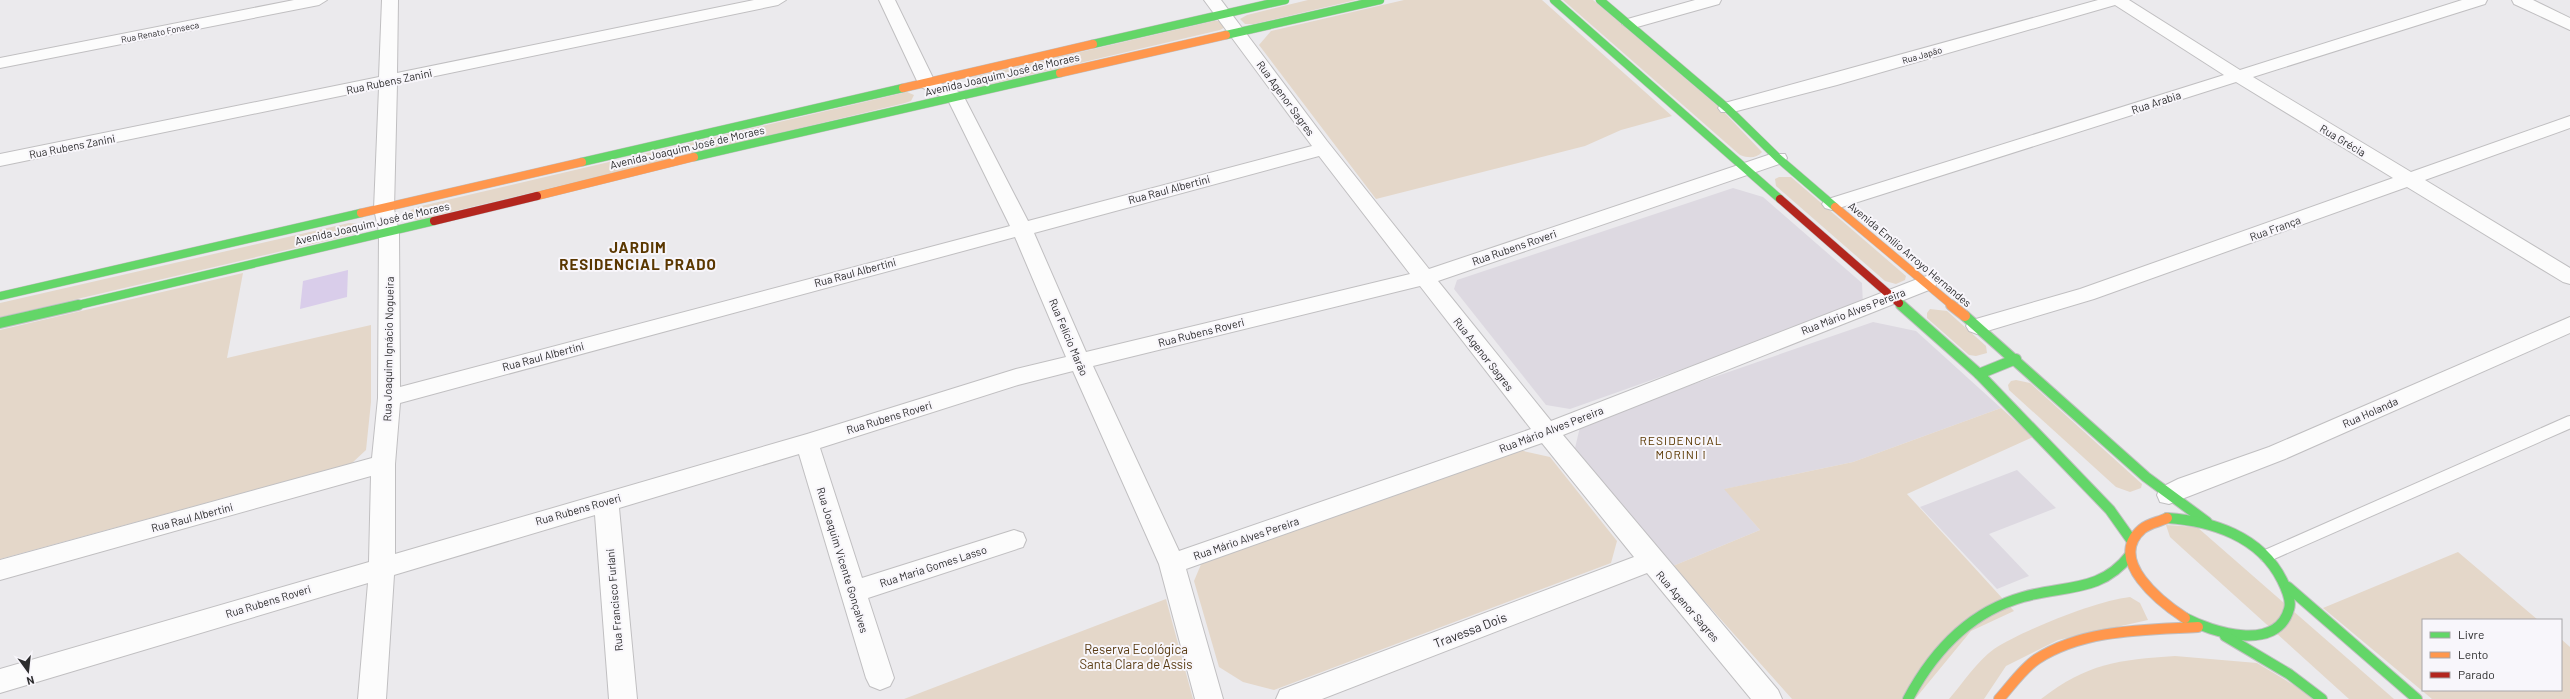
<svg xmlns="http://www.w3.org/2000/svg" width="2570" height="699" viewBox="0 0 2570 699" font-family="Barlow,sans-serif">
<rect width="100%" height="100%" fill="#ebeaed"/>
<g fill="#ddd9e1">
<polygon points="1733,188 1763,197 1862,283 1863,305 1570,409 1546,405 1454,289 1457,280"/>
<polygon points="1873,322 1916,331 2001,408 1853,462 1725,489 1760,530 1673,566 1575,448 1580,427 1662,395"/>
<polygon points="2017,470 2056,508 1989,534 2029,576 1997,589 1920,507"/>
</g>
<g fill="#e4d7c9">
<polygon points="1308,0 1356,0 1254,24 1245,24 1240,19 1247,15"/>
<polygon points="1404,0 1542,0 1672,116 1621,130 1585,146 1376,199 1259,45 1271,31"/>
<path d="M1563,0H1593L1721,109L1762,152C1756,159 1748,158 1740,155Z"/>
<polygon points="1214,21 1224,21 1227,26 1220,30 978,87 972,87 967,83 973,77"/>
<polygon points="907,92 914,95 911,101 905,103 417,220 408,217 411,210 417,207"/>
<polygon points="1779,177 1791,177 1906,276 1905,280 1896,284 1885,281 1776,186 1775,179"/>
<polygon points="349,223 361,224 362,227 355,234 0,317 0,303"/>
<polygon points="243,273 227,358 371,325 371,402 366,450 352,463 0,559 0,330"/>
<polygon points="1930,309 1947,311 1986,346 1987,353 1976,356 1969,355 1927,318 1927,313"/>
<polygon points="2016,380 2030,383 2142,484 2141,488 2130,492 2116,487 2009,390 2008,385 2011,381"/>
<polygon points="2001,408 2033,437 1907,494 2014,611 1971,631 1915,699 1792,699 1673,566 1760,530 1724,489 1853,462"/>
<polygon points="1519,450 1550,457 1617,541 1611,563 1274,690 1243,682 1219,667 1194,581 1202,562"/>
<polygon points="2166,525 2197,527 2394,699 2349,699 2182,548 2170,537"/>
<polygon points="2458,552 2538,620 2423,620 2423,690 2561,690 2561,639 2570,647 2570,699 2432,699 2323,608"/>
<path d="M2130,597L2140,603L2148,620L2058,640L2006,666L1984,699H1949C1963,683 1977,661 1994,649C2024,630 2095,601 2130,597Z"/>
<polygon points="1166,599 1193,699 904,699"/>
<path d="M2175,656L2257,663L2317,699H2041C2087,663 2119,660 2175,656Z"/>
</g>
<polygon fill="#d9cdea" points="348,270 347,297 300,309 303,281"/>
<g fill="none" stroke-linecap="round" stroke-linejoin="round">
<defs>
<polyline id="lane" points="2266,556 2570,422"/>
<g id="street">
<polygon points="294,0 327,0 319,5 0,68 0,58"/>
<path d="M382,0H398L397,73L754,0H786L778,5L397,84L394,209L399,232L400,387L1010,226L948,100L921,87L918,83L879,0H895L934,80L961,93L964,97L1028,221L1312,146L1204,0H1221L1327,141L1429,269L1771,154H1785L1787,158L1785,162L1438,281L1551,421L1920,278L1927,276L1934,278L1937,283L1934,288L1563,435L1778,690L1782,699H1751L1647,573L1322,699H1276L1280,690L1634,557L1542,443L1186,569L1223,699H1195L1159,564L1073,371L1018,385L820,448L862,578L1014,530L1023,533L1026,540L1023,547L868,598L894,678L890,686L880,690L870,686L866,678L799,454L619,508L637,699H609L595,515L394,575L386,699H358L368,583L0,693V669L369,562L371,476L0,580V560L372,458L378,398L379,232L374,209L379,88L0,166V154L379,77ZM1319,156L1410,274L1086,352L1034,233ZM1015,237L1066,357L1016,369L807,434L395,554V464L400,403ZM1420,286L1531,429L1179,551L1093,366Z"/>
<polygon points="1695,0 1721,0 1719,4 1630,29 1622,24 1624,20"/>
<polygon points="2098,0 2129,0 2240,70 2462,0 2487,0 2485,4 2253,77 2411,172 2570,116 2570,128 2425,180 2570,268 2570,284 2563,282 2407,187 2094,299 1977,334 1969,331 1966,326 1969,321 2080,289 2393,178 2236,82 1839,208 1832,210 1825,208 1822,204 1825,200 2224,75 2115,5 1837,85 1733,112 1721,112 1718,108 1721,104"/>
<polygon points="2512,0 2533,0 2570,18 2570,30 2514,4"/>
<polygon points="2570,317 2570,333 2285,459 2169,504 2160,502 2157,495 2160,488 2178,479 2269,447"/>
</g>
<g id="fast-far1">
<polyline points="1554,0 1780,199"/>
<polyline points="1600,0 1727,108 1778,158 1835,207"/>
<polyline points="1226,35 1380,0"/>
<polyline points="1093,44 1285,0"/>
<polyline points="694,157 1060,73"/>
<polyline points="582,162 903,88"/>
<polyline points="0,296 361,213"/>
<polyline points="1899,303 1902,306"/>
<polyline points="74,306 434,221"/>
</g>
<g id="fast">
<polyline points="1901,305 1979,374 2110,510 2132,541"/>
<polyline points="1965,316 2146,477 2207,522"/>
<polyline points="0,323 78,305"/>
<polyline points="1979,374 2016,359"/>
<path d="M2167,518C2212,521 2260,536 2282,580C2286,588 2292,600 2289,609C2277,653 2212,632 2185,618"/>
<polyline points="2288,587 2417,699"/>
<polyline points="2225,636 2289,674 2322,699"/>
<path d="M1908,699C1933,652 1970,612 2023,597C2064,585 2101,593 2130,555"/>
</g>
<g id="slow-far1">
<polyline points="1060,73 1226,35"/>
<polyline points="903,88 1093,44"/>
<polyline points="537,196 694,157"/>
<polyline points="1835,207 1953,306"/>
<polyline points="361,213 582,162"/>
</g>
<g id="slow">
<polyline points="1951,305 1965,316"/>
<path d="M2167,518C2159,522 2149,523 2142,529C2106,560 2162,603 2185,618"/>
<path d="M1999,699C2011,686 2022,669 2037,659C2084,629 2144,630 2198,627"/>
</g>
<g id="jam">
<polyline points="1780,199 1899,303"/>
<polyline points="434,221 537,196"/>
</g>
</defs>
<use href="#lane" stroke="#c0bfc1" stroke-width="14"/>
<use href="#street" stroke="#c0bfc1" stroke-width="2"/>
<use href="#fast-far1" stroke="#c0bfc1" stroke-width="9"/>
<use href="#fast" stroke="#c0bfc1" stroke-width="12"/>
<use href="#slow-far1" stroke="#c0bfc1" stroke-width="9"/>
<use href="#slow" stroke="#c0bfc1" stroke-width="12"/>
<use href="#jam" stroke="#c0bfc1" stroke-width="9"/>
<use href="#lane" stroke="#fcfcfc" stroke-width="12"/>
<use href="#street" fill="#fcfcfc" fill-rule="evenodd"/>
<use href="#fast-far1" stroke="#63d668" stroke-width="8"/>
<use href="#fast" stroke="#63d668" stroke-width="10"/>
<use href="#slow-far1" stroke="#ff974d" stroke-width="8"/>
<use href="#slow" stroke="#ff974d" stroke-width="10"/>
<use href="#jam" stroke="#b3261e" stroke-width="8"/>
</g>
<g text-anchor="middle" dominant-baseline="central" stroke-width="4" stroke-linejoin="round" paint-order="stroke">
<g font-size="9" fill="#2d2d2e" stroke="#f8f6fb">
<text transform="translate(160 32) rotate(-11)">Rua Renato Fonseca</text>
<text transform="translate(1922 55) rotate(-16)">Rua Japão</text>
</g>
<g font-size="11" fill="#2d2d2e" stroke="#f8f6fb">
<text transform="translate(1002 74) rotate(-13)">Avenida Joaquim José de Moraes</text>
<text transform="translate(389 81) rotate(-12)">Rua Rubens Zanini</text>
<text transform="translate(1286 98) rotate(54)">Rua Agenor Sagres</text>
<text transform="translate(2156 102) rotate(-18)">Rua Arabia</text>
<text transform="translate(2343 140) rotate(31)">Rua Grécia</text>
<text transform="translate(72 146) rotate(-11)">Rua Rubens Zanini</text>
<text transform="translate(687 147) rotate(-13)">Avenida Joaquim José de Moraes</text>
<text transform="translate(1169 189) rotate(-15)">Rua Raul Albertini</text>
<text transform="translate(372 223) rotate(-13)">Avenida Joaquim José de Moraes</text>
<text transform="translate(2275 228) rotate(-20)">Rua França</text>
<text transform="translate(1514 247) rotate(-19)">Rua Rubens Roveri</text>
<text transform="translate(1910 254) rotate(40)">Avenida Emílio Arroyo Hernandes</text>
<text transform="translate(855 272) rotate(-15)">Rua Raul Albertini</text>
<text transform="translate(1853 311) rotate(-21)">Rua Mário Alves Pereira</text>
<text transform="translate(1201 332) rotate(-14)">Rua Rubens Roveri</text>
<text transform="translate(1069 337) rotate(67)">Rua Felício Marão</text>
<text transform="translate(388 349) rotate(-89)">Rua Joaquim Ignácio Nogueira</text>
<text transform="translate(1484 354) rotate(52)">Rua Agenor Sagres</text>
<text transform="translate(543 356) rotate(-15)">Rua Raul Albertini</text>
<text transform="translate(2370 412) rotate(-24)">Rua Holanda</text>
<text transform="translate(889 417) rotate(-17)">Rua Rubens Roveri</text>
<text transform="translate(1551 429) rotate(-21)">Rua Mário Alves Pereira</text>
<text transform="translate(578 509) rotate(-16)">Rua Rubens Roveri</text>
<text transform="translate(192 517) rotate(-15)">Rua Raul Albertini</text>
<text transform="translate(1246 538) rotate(-19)">Rua Mário Alves Pereira</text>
<text transform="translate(843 560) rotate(73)">Rua Joaquim Vicente Gonçalves</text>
<text transform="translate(933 566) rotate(-18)">Rua Maria Gomes Lasso</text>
<text transform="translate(614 600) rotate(-95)">Rua Francisco Furlani</text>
<text transform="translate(268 601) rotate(-17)">Rua Rubens Roveri</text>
<text transform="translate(1688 606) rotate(49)">Rua Agenor Sagres</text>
</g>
<g font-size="12" letter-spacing="1" fill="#5a3700" stroke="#f8f6fb">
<text x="1681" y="440">RESIDENCIAL<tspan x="1681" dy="14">MORINI I</tspan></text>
</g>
<g font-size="13" fill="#2d2d2e" stroke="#f8f6fb">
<text transform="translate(1470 630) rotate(-21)">Travessa Dois</text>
</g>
<g font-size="13" fill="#593b12" stroke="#f8f6fb">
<text x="1136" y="649">Reserva Ecológica<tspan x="1136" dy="15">Santa Clara de Assis</tspan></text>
</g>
<g font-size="15" font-weight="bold" letter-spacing="1" fill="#5a3700" stroke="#f8f6fb">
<text x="638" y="247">JARDIM<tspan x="638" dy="17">RESIDENCIAL PRADO</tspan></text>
</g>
</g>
<rect x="2422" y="619" width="140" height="72" fill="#f8f6fb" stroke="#a7a6a9"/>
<rect x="2430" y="632" width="20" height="6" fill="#63d668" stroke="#a7a6a9"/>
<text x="2458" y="639" font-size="12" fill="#2d2d2e">Livre</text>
<rect x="2430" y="652" width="20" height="6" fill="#ff974d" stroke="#a7a6a9"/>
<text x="2458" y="659" font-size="12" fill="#2d2d2e">Lento</text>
<rect x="2430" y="672" width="20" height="6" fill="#b3261e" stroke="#a7a6a9"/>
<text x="2458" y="679" font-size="12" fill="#2d2d2e">Parado</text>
<g transform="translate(28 671) rotate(165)" stroke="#f8f6fb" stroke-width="3" paint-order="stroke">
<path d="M0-3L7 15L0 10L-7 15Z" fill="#2d2d2e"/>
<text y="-6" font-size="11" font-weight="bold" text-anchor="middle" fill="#2d2d2e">N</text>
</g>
</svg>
